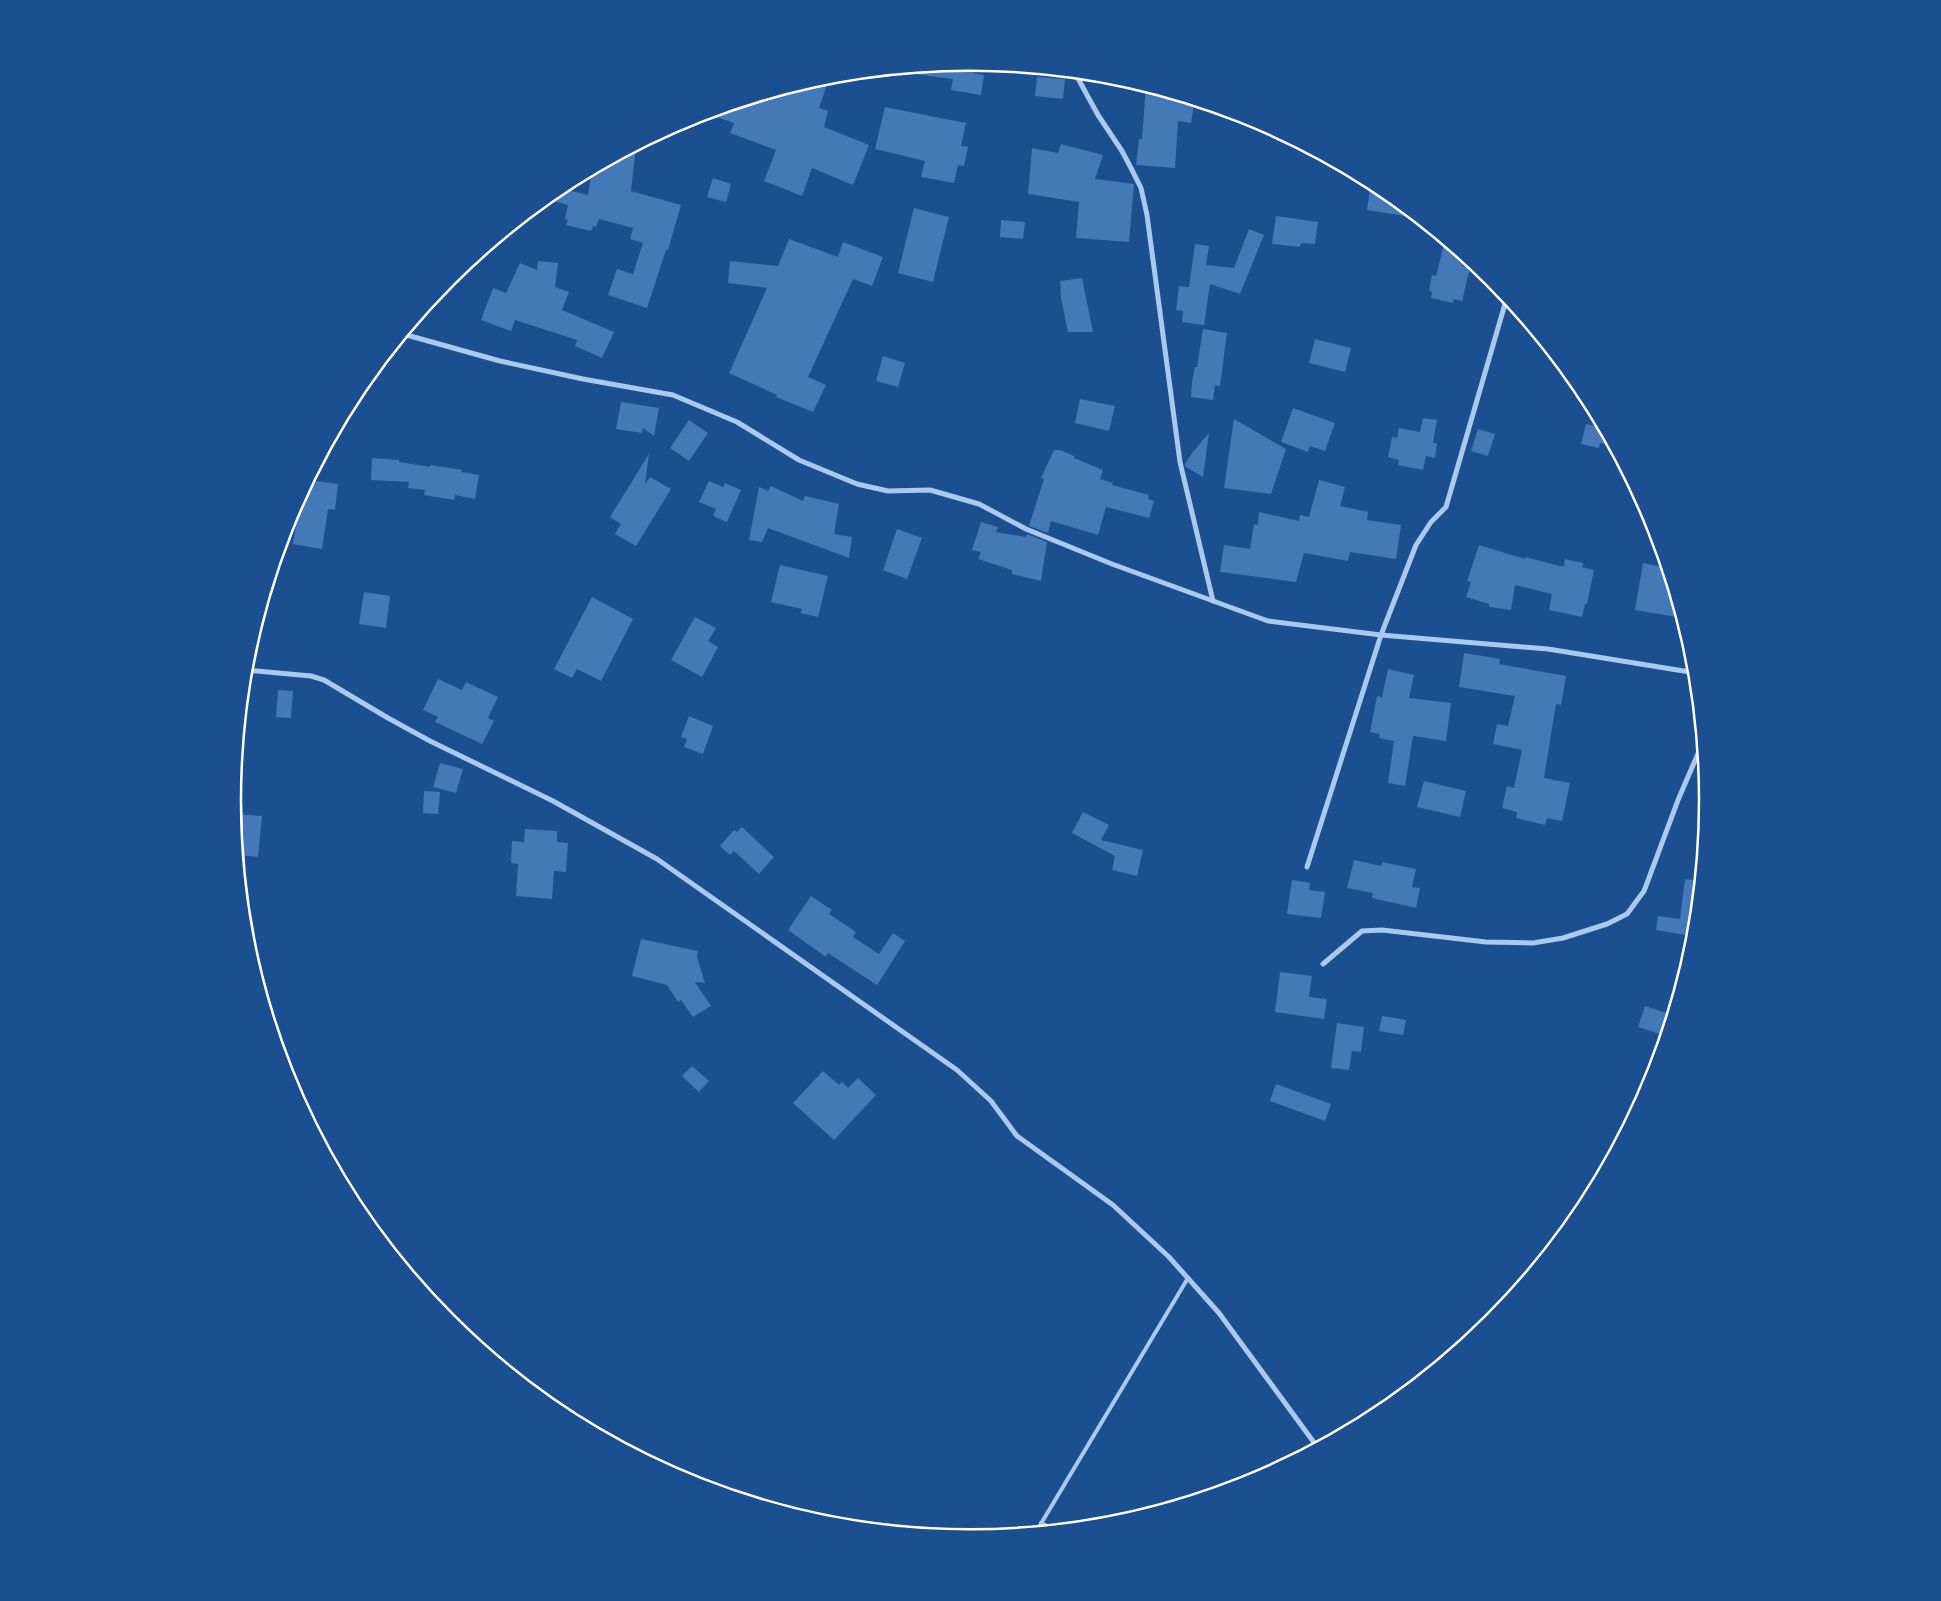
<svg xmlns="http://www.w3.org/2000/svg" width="1941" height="1601" viewBox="0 0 1941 1601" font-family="'Exo 2',sans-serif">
<rect width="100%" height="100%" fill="#1b4f8f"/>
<g fill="#4478b7">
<polygon points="969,63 968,69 974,70 973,73 984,75 981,95 951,90 953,79 915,74 915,68"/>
<polygon points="830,76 819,108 828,111 824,127 869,145 853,185 812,168 802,196 764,181 776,150 730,133 734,123 706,113"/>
<polygon points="1037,77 1065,79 1063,99 1035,96"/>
<polygon points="1146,86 1180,97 1179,102 1194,104 1191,123 1178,121 1175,168 1136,165 1139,139 1142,139"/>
<polygon points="885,107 966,123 961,146 968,147 964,166 958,165 954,183 921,177 925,161 875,149"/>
<polygon points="1061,144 1103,155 1095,179 1134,184 1129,242 1076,238 1079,202 1028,194 1032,148 1058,153"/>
<polygon points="636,147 631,191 681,205 668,250 666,250 647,308 608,295 617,269 633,274 643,243 630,239 633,228 599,219 596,227 593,226 591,231 566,225 568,220 565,219 568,205 546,199 560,188 588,195 592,170"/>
<polygon points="713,178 731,184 726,202 707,197"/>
<polygon points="1371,182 1381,187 1418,218 1367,210"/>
<polygon points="914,208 949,217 933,282 898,273"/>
<polygon points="1276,216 1318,222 1315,244 1301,243 1300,247 1272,244"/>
<polygon points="1001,220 1025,222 1023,239 1000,237"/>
<polygon points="1249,229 1264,235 1240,294 1210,284 1204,325 1182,322 1183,311 1176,310 1179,286 1189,287 1195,244 1209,246 1206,265 1234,268"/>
<polygon points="789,239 838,257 843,242 883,257 872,286 853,279 808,377 826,385 813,412 776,397 777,395 729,373 767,288 728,283 730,261 778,266"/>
<polygon points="1445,240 1465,256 1462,266 1470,268 1462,301 1454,299 1453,303 1431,298 1432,292 1429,291 1432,275 1436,276"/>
<polygon points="538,261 558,263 555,287 569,292 562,310 614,332 602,358 575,346 577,340 515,320 511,331 481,320 493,288 506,293 520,263 537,270"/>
<polygon points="1082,278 1093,332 1068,332 1061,298 1060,281"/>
<polygon points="1203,329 1227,333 1220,386 1215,385 1213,400 1191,397 1192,381 1195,367 1197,367"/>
<polygon points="1315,339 1351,348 1345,372 1309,363"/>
<polygon points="883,356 905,363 898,387 876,381"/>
<polygon points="1080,399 1115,406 1109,431 1075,423"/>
<polygon points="621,402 659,408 654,436 643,428 642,433 616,429"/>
<polygon points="1293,408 1335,423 1325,451 1310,446 1308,452 1281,442"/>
<polygon points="1423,418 1437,420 1433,443 1437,443 1435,458 1426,456 1423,470 1398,465 1399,460 1388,457 1392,437 1397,438 1399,428 1420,432"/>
<polygon points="1234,419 1286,449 1271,494 1224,488"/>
<polygon points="689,420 708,433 689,461 670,448"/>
<polygon points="1586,424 1603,428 1614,446 1600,443 1599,448 1581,444"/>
<polygon points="1478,429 1495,434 1488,456 1471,451"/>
<polygon points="1209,433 1203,477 1186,467 1185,464 1192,453"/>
<polygon points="1054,450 1060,450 1074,456 1074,458 1103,470 1100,479 1113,483 1112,485 1149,495 1148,499 1154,501 1149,518 1106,507 1098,535 1051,521 1048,533 1029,526 1044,479 1041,478"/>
<polygon points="649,454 645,484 650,477 671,489 636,546 615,534 621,524 610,517"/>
<polygon points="372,458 399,460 399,462 430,467 430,465 462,470 461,472 479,475 475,499 455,495 454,500 424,495 425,490 408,488 409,482 371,480"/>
<polygon points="309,480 338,484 335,510 328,509 322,549 293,544 300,497"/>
<polygon points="1319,480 1345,487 1340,506 1368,512 1367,520 1401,525 1396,559 1350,552 1348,561 1304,553 1296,582 1220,572 1224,545 1250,549 1254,524 1258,525 1259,512 1299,521 1300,515 1309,517"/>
<polygon points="709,481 723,487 725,483 741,490 727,522 713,516 716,509 699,502"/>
<polygon points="771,486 803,501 805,496 839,504 834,534 852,537 849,558 768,528 762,542 749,540 759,487 768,491"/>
<polygon points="981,522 998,527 996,532 1026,537 1027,534 1047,542 1041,581 1012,574 1012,570 978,559 981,552 972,550"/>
<polygon points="897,529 922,538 907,579 883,570"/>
<polygon points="1479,545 1525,559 1525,557 1560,566 1564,566 1565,559 1583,563 1582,567 1594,570 1587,604 1585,604 1582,617 1549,610 1552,594 1515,585 1511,610 1489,607 1489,604 1466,597 1471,582 1467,581"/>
<polygon points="1643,563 1668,568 1683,618 1635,610"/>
<polygon points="780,565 828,576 818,617 801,613 802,609 771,602"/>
<polygon points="364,592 390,596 386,628 359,624"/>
<polygon points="592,597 633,619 601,681 577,669 572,678 554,669"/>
<polygon points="695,617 716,628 708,641 718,647 702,677 671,660"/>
<polygon points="1464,653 1500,659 1499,664 1566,676 1561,705 1556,704 1544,778 1570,783 1562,821 1547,818 1545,825 1516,818 1517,812 1502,808 1507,786 1514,788 1522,750 1493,744 1497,724 1508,726 1515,696 1459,687"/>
<polygon points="1388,669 1414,675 1409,698 1451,703 1446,741 1413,736 1405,786 1388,783 1394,741 1379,738 1380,734 1370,732 1377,696 1382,697"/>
<polygon points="438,679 462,690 466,682 498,697 488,718 494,721 482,744 435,722 438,717 423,710"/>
<polygon points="278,690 293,691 291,718 276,717"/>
<polygon points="689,716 713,726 703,754 684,747 687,739 681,737"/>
<polygon points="440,763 463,769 456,793 433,787"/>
<polygon points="1424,781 1466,791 1460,817 1417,807"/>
<polygon points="424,791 440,792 438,814 423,813"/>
<polygon points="1083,812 1109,825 1101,840 1143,850 1137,876 1112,870 1115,856 1072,833"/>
<polygon points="234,814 262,816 258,857 238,855"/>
<polygon points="742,827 774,857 759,874 734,851 730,855 720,846 734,830 737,832"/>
<polygon points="525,829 557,831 557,842 568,843 566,872 554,871 552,899 516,896 518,864 511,863 512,841 524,842"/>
<polygon points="1354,860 1381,866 1382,862 1416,869 1412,887 1420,888 1416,908 1372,898 1373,893 1347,888"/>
<polygon points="1685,879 1701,881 1698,909 1696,908 1692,936 1656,930 1658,916 1680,919"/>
<polygon points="1292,880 1310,883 1309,890 1325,892 1321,918 1287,914"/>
<polygon points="811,896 832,910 829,914 856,932 853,937 879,954 893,933 905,941 877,985 828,953 826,957 788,930"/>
<polygon points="641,939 698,951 697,957 705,983 695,982 711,1006 693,1017 681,1000 678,1002 667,985 632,976"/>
<polygon points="1280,972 1312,976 1309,997 1327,999 1324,1019 1275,1012"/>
<polygon points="1645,1006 1673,1015 1666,1036 1638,1027"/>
<polygon points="1382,1016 1406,1020 1403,1035 1379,1031"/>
<polygon points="1337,1023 1364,1027 1361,1052 1352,1051 1349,1070 1331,1068"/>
<polygon points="692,1066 709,1081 699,1092 682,1076"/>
<polygon points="823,1071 839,1085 842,1082 848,1088 858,1078 876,1095 834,1140 793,1103"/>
<polygon points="1276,1084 1331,1104 1325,1121 1270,1101"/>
</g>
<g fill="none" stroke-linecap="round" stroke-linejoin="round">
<g stroke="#a9c9ee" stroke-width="4">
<polyline points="1041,1523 1055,1530"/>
<polyline points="1036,1532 1188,1278"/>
</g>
<g stroke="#a9c9ee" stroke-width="5">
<polyline points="1075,73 1098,115 1122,151 1132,170 1141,188 1147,215 1180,462 1213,601"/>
<polyline points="403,334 500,361 583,379 673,395 737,422 799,460 857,484 888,491 930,490 979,504 1026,529 1112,564 1268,621 1381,635 1548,649 1696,673"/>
<polyline points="245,670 311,676 324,680 388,718 430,741 553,801 657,859 957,1070 991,1101 1017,1136 1113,1205 1169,1257 1219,1313 1318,1448"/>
<polyline points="1307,867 1381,635 1416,545 1431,522 1446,507 1507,297"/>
<polyline points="1323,964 1362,931 1382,930 1486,942 1533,943 1563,938 1607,924 1627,914 1644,891 1678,800 1703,742"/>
</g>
</g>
<path d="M0 0H1941V1601H0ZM241 800a729 729 0 1 1 1458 0a729 729 0 1 1-1458 0Z" fill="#1b4f8f" fill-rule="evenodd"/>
<path fill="none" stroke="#fff" stroke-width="2.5" d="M241 800a729 729 0 1 1 1458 0a729 729 0 1 1-1458 0Z"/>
</svg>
